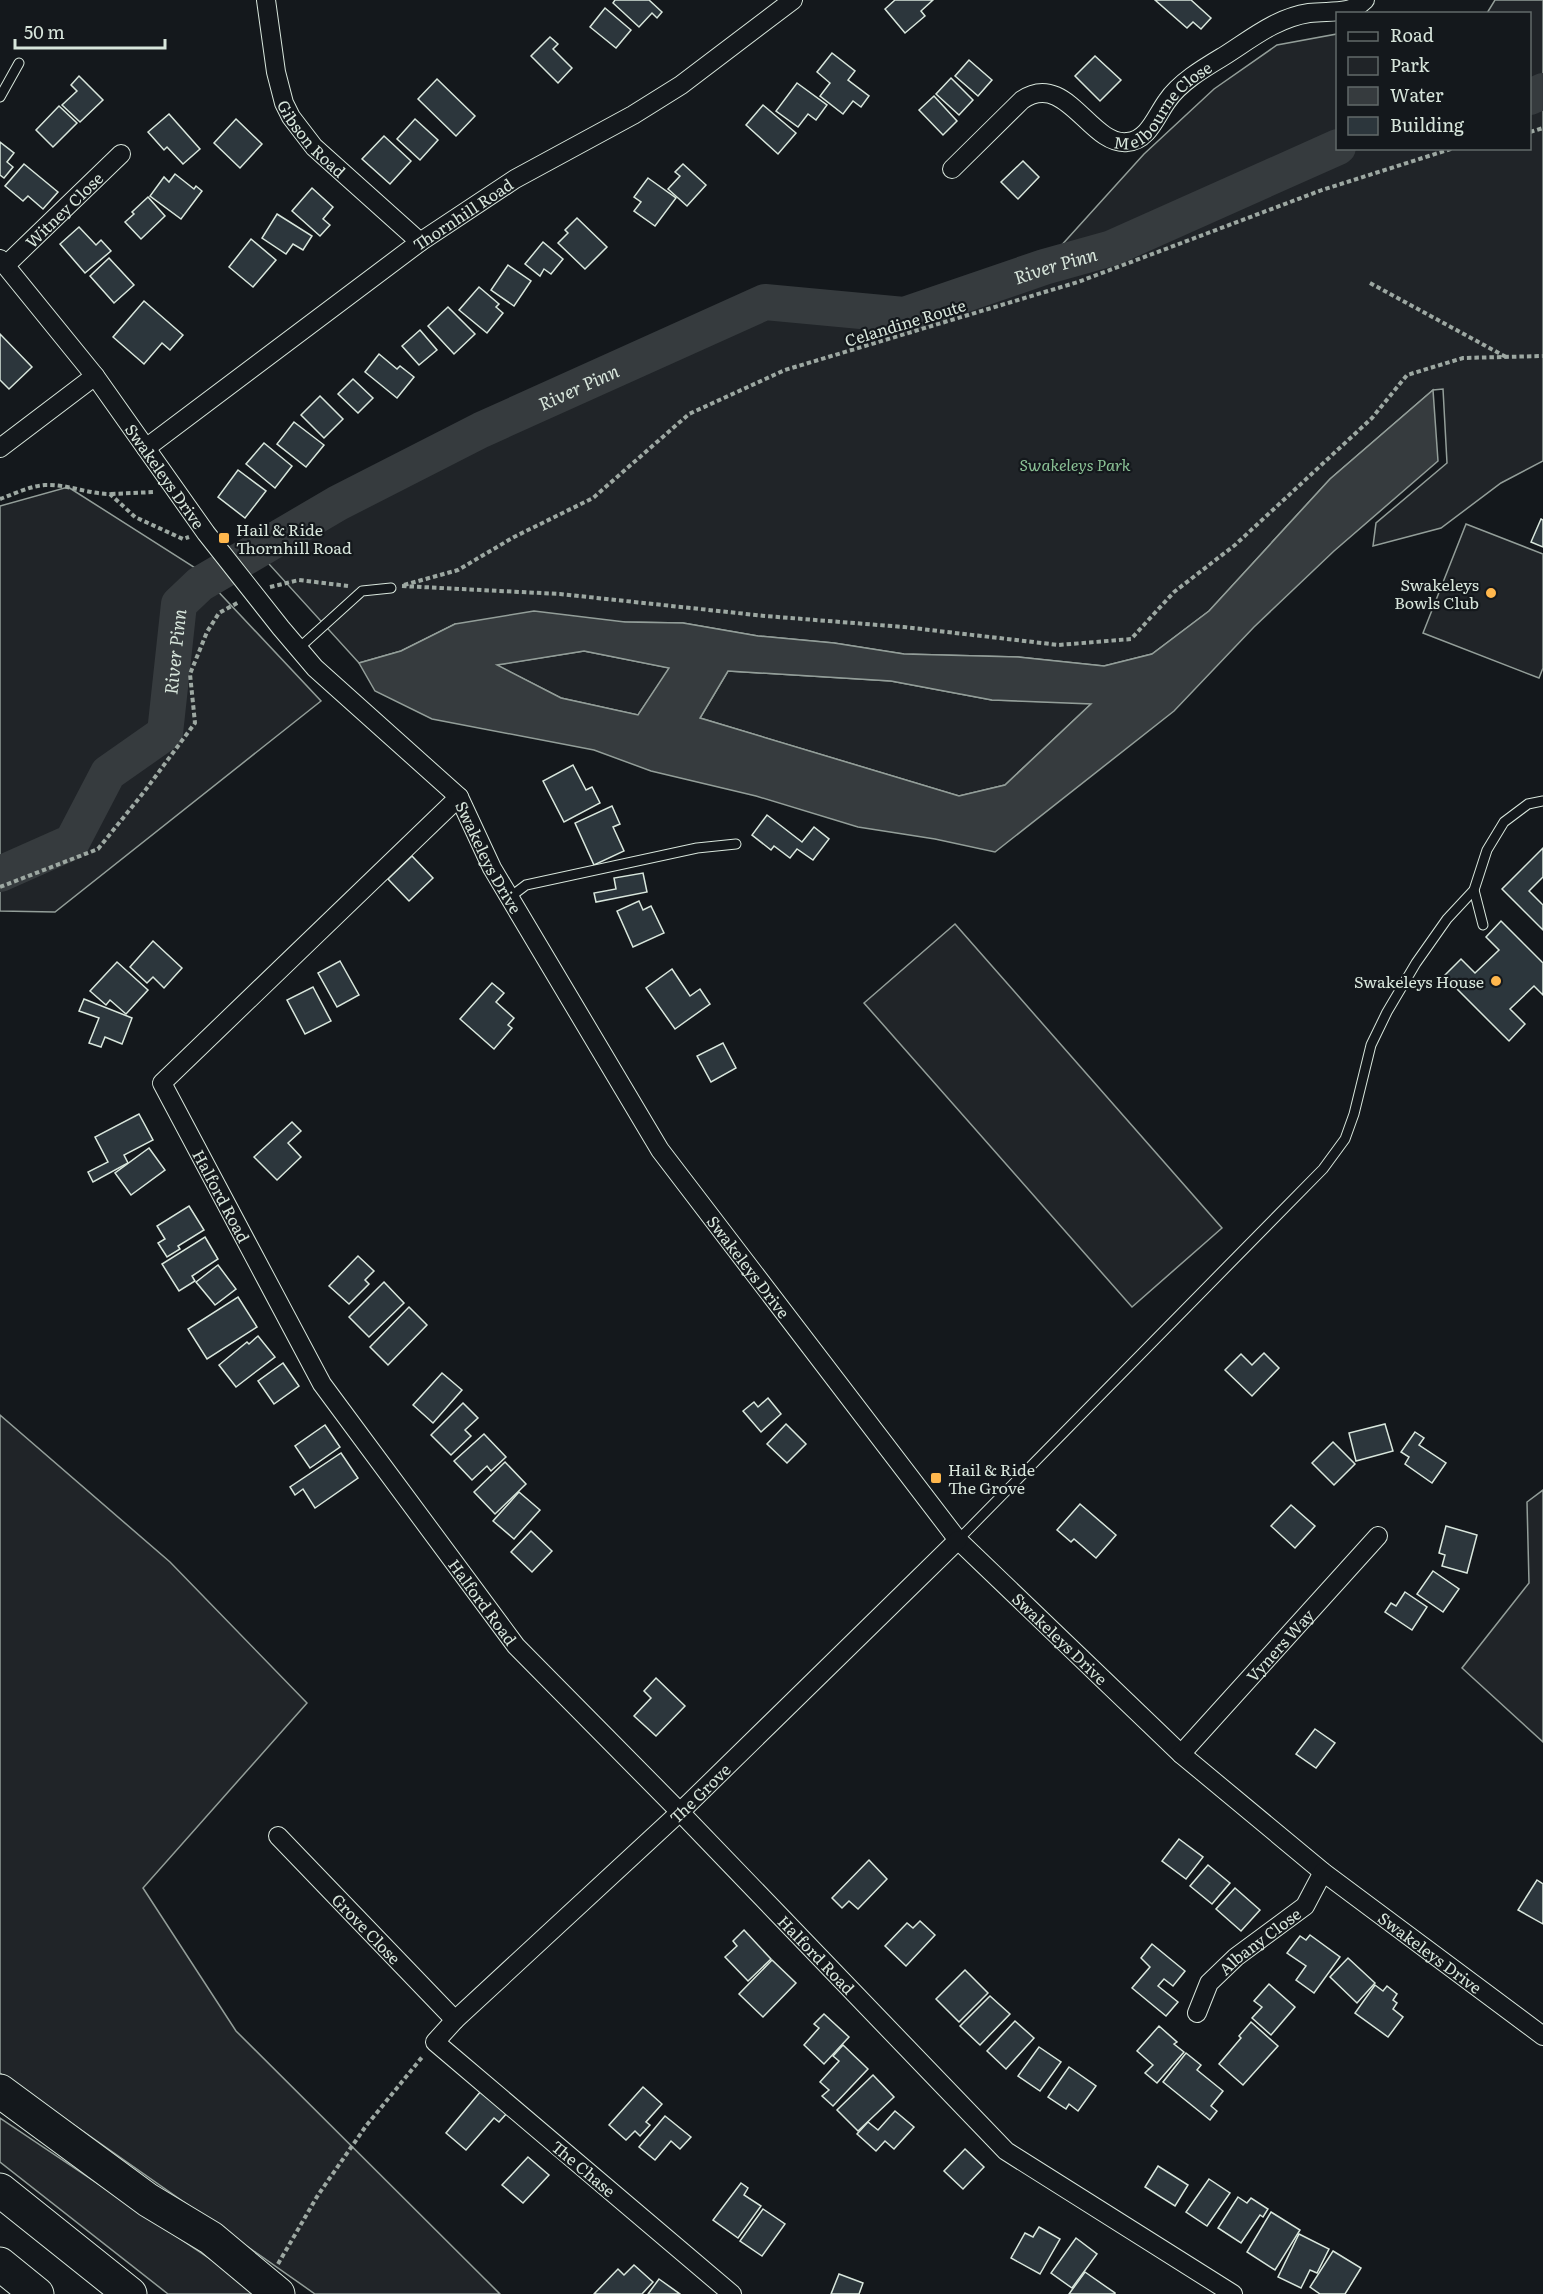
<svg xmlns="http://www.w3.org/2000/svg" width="1543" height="2294" viewBox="0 0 1543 2294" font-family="Literata,serif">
<rect width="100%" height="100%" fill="#14181c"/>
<g fill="#202428" stroke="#939e99" stroke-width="1.5">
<polygon points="1495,0 1543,0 1543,461 1501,483 1441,528 1373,546 1376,523 1447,463 1443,389 1433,390 1330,479 1209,611 1152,654 1104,666 1018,657 904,654 834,643 758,636 683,623 625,622 455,624 401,651 359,663 249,542 590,366 724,310 921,300 1040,269 1144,154 1214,89 1277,45 1337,34 1338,148 1530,148 1530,14 1487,13"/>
<polygon points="68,487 197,569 321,701 55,912 0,911 0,506"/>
<polygon points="1466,524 1543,554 1543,668 1539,678 1423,633"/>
<polygon points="584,651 670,668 638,715 561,698 496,665"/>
<polygon points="728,671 891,681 992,700 1092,703 1005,785 959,796 700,718"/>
<polygon points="955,924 1222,1228 1132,1307 864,1003"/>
<polygon points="0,1415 170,1562 307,1703 143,1888 236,2031 500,2294 315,2294 0,2073"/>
<polygon points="1543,1490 1543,1742 1462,1668 1529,1583 1527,1502"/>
<polygon points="0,2118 225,2269 253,2294 168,2294 0,2162"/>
</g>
<path fill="#363b3e" stroke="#939e99" stroke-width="1.5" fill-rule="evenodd" d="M1433,390L1438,461L1334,551L1254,627L1174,711L995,852L935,839L858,827L756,796L651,771L594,750L432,719L375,691L359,663L401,651L455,624L534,611L625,622L683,623L758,636L834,643L904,654L1018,657L1104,666L1152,654L1209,611L1330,479ZM584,651L669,668L638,715L561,698L497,665ZM728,671L891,681L992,700L1091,704L1005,785L959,796L700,718Z"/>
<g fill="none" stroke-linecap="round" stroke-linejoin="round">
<g stroke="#363b3e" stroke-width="36">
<polyline points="1530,97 1543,91"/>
<path id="s1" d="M0,874L72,842L108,773L165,733L179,604L200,584L338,503L481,430L765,302L904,315L1044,267L1112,248L1338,147"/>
</g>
</g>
<g fill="#2c363c" stroke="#d8e6dc" stroke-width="1.5">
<polygon points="615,0 649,0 662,12 657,18 652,13 639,27 613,3"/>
<polygon points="895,0 933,0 921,11 925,16 905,33 885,9"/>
<polygon points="1155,0 1191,0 1211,18 1201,29 1193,22 1187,28"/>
<polygon points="605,8 631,30 616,48 590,27"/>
<polygon points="550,37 558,44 553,49 572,68 558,83 531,56"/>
<polygon points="832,53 855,71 848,80 869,96 861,107 853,101 843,114 820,96 830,83 817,72"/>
<polygon points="1095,56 1121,80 1100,101 1075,76"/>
<polygon points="969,60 992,80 978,96 955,76"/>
<polygon points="79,76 103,100 80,122 62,105 77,91 71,85"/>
<polygon points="951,78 973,100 959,115 936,94"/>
<polygon points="437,79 475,116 456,136 418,99"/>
<polygon points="797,83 827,105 816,120 808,114 798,127 776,111"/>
<polygon points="934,96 957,121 943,135 919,110"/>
<polygon points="763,105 796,133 778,154 746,125"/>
<polygon points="59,106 77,123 53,147 36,130"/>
<polygon points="169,114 200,149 183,164 167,147 164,150 148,132"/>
<polygon points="236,119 262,144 240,168 214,143"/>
<polygon points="415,119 438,140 420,160 397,139"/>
<polygon points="384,136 411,161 390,184 362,159"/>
<polygon points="0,142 14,153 7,162 13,167 4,178 0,175"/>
<polygon points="1023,161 1039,177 1018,199 1001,182"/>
<polygon points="24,164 58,192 43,209 28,196 23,201 5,186"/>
<polygon points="683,164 706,185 687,206 668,189 680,176 675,172"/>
<polygon points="175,174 194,189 196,186 202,191 181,219 150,196 164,177 169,182"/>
<polygon points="648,178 676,198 655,226 634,211 641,202 634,197"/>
<polygon points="312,188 333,207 323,219 330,225 320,236 292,211"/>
<polygon points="148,197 165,216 141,239 125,222 134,214 132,212"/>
<polygon points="277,214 312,236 303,250 293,244 286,254 262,238"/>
<polygon points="577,218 607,247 585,269 558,243 568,233 565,230"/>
<polygon points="79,227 96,245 101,240 111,251 85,273 60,244"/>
<polygon points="251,239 276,260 253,287 229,267"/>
<polygon points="543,242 563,259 551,274 544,269 540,276 525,264"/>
<polygon points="109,258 134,285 114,303 90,276"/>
<polygon points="508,265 531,281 514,306 491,290"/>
<polygon points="479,287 499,304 496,307 503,313 487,333 459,310"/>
<polygon points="144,301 183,335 170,350 162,343 144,364 113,337"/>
<polygon points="448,307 475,334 454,354 428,326"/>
<polygon points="420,330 437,350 419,365 402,346"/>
<polygon points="0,334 32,367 9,389 0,380"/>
<polygon points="379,354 397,369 400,366 414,377 397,398 365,372"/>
<polygon points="353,379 373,398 358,413 338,394"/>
<polygon points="320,396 343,419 324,438 301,415"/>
<polygon points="294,422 324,445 306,467 277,444"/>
<polygon points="264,443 292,466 275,488 246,464"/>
<polygon points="238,470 266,491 245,518 218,497"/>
<polygon points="1541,519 1543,520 1543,547 1531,542"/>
<polygon points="573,765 586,790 592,787 600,803 564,822 543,781"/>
<polygon points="612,806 620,824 613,827 624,851 594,865 575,823"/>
<polygon points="767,815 802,842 814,827 829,839 813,860 797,849 790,858 774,846 771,850 752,835"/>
<polygon points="1543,848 1543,877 1529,891 1543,905 1543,930 1502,889"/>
<polygon points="412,856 433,878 409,901 388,879"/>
<polygon points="643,873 647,892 596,902 594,893 616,889 614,878"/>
<polygon points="639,901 643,910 651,906 664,933 633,947 617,911"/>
<polygon points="1501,921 1543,963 1543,995 1534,986 1510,1009 1525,1024 1509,1041 1444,976 1461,959 1475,973 1499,950 1486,937"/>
<polygon points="153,941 182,968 164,988 153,977 147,983 130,967"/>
<polygon points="340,961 359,995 337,1007 318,973"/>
<polygon points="117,962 148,990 126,1014 110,1000 106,1005 90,991"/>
<polygon points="672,969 690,996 700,989 710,1004 675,1029 646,988"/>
<polygon points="492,983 504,993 496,1002 514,1018 508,1025 512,1028 494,1049 460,1019"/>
<polygon points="313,987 331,1021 305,1034 287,1000"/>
<polygon points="84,999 132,1018 122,1044 105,1037 101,1047 89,1043 99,1018 79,1011"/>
<polygon points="723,1043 736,1068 711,1082 697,1056"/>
<polygon points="139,1114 153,1140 124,1155 128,1163 93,1182 88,1172 108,1162 95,1137"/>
<polygon points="292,1122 301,1131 288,1143 301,1157 277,1180 254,1157"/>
<polygon points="149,1148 165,1170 131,1195 115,1173"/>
<polygon points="189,1206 204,1230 178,1246 180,1249 167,1257 158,1243 165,1239 157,1226"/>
<polygon points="205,1237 218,1259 192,1276 195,1281 179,1291 162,1264"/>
<polygon points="358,1256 374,1271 365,1280 369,1284 349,1304 329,1286"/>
<polygon points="218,1265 236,1289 215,1305 196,1282"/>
<polygon points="384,1282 404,1303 369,1337 349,1317"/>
<polygon points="238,1297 257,1327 207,1359 188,1329"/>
<polygon points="409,1307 427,1325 388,1365 370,1347"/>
<polygon points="258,1336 275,1357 236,1387 219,1365 247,1342 249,1344"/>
<polygon points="1264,1353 1279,1368 1252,1396 1225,1370 1241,1354 1252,1365"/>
<polygon points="283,1363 299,1386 274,1404 258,1381"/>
<polygon points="442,1373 462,1390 433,1423 413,1405"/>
<polygon points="768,1398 781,1414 761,1432 743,1411 754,1402 758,1407"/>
<polygon points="463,1403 478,1418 465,1430 471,1436 451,1455 431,1435"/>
<polygon points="786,1424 806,1444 787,1463 767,1444"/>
<polygon points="1385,1424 1393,1451 1356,1461 1349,1433"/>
<polygon points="325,1425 340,1447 310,1468 295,1446"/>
<polygon points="1415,1432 1424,1438 1419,1445 1446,1463 1432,1483 1405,1464 1409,1457 1401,1452"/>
<polygon points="484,1434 506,1457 491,1471 487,1466 472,1480 454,1461"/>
<polygon points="1333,1442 1355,1464 1334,1485 1312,1463"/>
<polygon points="341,1453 358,1478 315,1508 303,1489 295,1495 290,1487"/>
<polygon points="505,1462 526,1484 495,1514 474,1492"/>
<polygon points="519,1492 540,1510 514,1539 493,1521"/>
<polygon points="1080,1504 1116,1535 1096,1558 1074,1539 1071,1542 1057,1530"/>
<polygon points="1291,1505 1315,1526 1295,1548 1271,1526"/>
<polygon points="1446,1526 1477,1535 1467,1573 1442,1566 1445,1555 1439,1553"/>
<polygon points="531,1531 552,1551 532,1572 511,1552"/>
<polygon points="1433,1571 1459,1589 1443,1612 1417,1594"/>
<polygon points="1405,1592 1427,1607 1412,1630 1385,1612 1391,1603 1396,1606"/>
<polygon points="656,1678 685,1706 656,1736 634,1716 651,1698 644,1691"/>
<polygon points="1315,1729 1335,1743 1316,1768 1296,1754"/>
<polygon points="1179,1839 1203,1857 1186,1879 1162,1861"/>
<polygon points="869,1860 887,1879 858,1909 849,1901 842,1908 832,1898"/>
<polygon points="1208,1865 1230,1883 1212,1904 1190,1886"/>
<polygon points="1537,1880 1543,1884 1543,1924 1518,1910"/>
<polygon points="1235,1888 1260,1910 1241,1931 1216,1909"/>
<polygon points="920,1921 935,1935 906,1966 885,1946 907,1923 913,1928"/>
<polygon points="744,1930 771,1959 748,1981 725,1957 737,1946 733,1941"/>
<polygon points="1310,1935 1340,1957 1314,1993 1296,1980 1306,1966 1287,1953 1300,1936 1306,1940"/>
<polygon points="1152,1944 1185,1971 1173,1986 1164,1979 1158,1986 1178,2002 1166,2016 1132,1988 1150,1967 1141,1958"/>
<polygon points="1348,1958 1375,1983 1357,2003 1330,1977"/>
<polygon points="772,1960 796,1983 763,2017 739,1994"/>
<polygon points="965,1970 988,1993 959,2022 936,1999"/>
<polygon points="1269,1984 1295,2007 1271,2035 1252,2018 1262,2007 1254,2001"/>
<polygon points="1375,1985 1383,1991 1387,1986 1397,1994 1393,2000 1397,2003 1393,2009 1403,2017 1388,2037 1355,2013"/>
<polygon points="990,1996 1010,2014 980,2045 960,2026"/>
<polygon points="824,2014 849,2037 824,2064 804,2045 819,2028 814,2024"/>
<polygon points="1015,2021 1034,2038 1006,2069 987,2051"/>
<polygon points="1251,2022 1278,2046 1243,2085 1219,2064 1241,2038 1239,2036"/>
<polygon points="1159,2026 1177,2042 1174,2044 1184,2052 1157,2083 1145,2073 1153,2065 1137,2051"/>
<polygon points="843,2045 868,2069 833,2106 822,2096 829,2090 820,2082 839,2061 833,2056"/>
<polygon points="1039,2047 1061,2062 1040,2091 1018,2076"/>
<polygon points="1186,2053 1201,2065 1197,2070 1223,2091 1211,2106 1217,2111 1210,2120 1163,2082"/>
<polygon points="1069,2067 1096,2086 1078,2111 1069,2104 1066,2109 1048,2097"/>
<polygon points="873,2075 894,2097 858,2131 837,2110"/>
<polygon points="643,2087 662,2104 646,2122 650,2125 640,2136 635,2131 626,2140 609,2125"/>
<polygon points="481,2091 507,2113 499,2122 494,2118 466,2150 446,2133"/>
<polygon points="895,2111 914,2127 894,2149 885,2141 876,2151 857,2134 868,2122 878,2130"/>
<polygon points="665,2116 691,2137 680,2149 671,2141 655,2160 639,2147"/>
<polygon points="965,2149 984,2167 963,2189 944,2171"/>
<polygon points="528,2157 549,2175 523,2203 502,2185"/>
<polygon points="1158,2166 1188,2185 1175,2206 1145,2187"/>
<polygon points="1209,2179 1230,2193 1207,2226 1186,2212"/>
<polygon points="741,2183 748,2188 744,2195 761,2206 738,2238 713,2220"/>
<polygon points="1238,2197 1247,2203 1251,2198 1268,2209 1263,2217 1260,2215 1241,2243 1218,2228"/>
<polygon points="763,2209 785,2224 762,2256 740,2241"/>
<polygon points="1271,2212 1300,2230 1275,2270 1247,2252"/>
<polygon points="1039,2227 1060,2239 1040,2274 1011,2258 1025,2233 1033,2237"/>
<polygon points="1299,2234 1329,2249 1317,2273 1310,2270 1301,2288 1278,2277"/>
<polygon points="1076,2238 1097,2254 1072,2288 1051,2273"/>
<polygon points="1333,2251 1361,2268 1345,2294 1320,2294 1310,2287"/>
<polygon points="634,2265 653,2282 642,2294 594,2294 618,2269 624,2275"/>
<polygon points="1085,2272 1115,2293 1115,2294 1069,2294"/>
<polygon points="839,2274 863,2283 859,2294 831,2294"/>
<polygon points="659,2279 680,2294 648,2294"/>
</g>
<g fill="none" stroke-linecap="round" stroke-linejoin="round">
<defs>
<g id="lane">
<polyline points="0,97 19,63"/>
<polyline points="299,648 362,591 391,588"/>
<polyline points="1474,890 1483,925"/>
<polyline points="510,897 526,885 697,848 736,844"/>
<polyline points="958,1540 1323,1169 1345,1139 1354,1114 1371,1045 1387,1012 1416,963 1447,919 1474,890 1487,850 1504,822 1528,804 1543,801"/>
</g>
<g id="street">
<path id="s2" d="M266,0L276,72L284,103L291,117L314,147L420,242"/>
<path id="s3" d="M952,169L1022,100C1066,70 1090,146 1127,142C1148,141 1156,116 1167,101C1180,82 1204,68 1224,56C1251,39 1276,18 1309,13C1329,10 1349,16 1365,0"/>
<path id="s4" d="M0,259L95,376L206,533L281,628L315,668L459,797L492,868L660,1150L958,1540L1181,1754L1323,1872L1543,2036"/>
<path id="s5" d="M6,265L121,154"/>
<polyline points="0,448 95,376"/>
<path id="s6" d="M146,448L420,242L515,179L633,115L681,85L793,0"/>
<path id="s7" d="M459,797L162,1083L322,1384L516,1646L680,1812L1006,2151L1233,2294"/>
<path id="s8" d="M1181,1754L1378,1536"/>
<path id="s9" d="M278,1836L455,2020"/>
<path id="s10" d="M1197,2013L1209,1983L1236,1957L1305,1906L1323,1872"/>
<path id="s11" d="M732,2294L435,2042L455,2020L680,1812L958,1540"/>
</g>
<g id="highway">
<polyline points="0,2091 148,2200 211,2238 278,2294"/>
<polyline points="0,2190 130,2294"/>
<polyline points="0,2264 37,2294"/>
</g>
</defs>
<use href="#lane" stroke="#d8e6dc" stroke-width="11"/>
<use href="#street" stroke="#d8e6dc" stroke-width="20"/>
<use href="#highway" stroke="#d8e6dc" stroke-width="35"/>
<g stroke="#9da8a2" stroke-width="4" stroke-dasharray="4.5 3" stroke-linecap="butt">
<polyline points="1530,132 1543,128"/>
<polyline points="1370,283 1506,357"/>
<polyline points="111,494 154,492"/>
<path d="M0,499C14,494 30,486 45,485C67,484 88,494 110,494L135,517L183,539L189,537"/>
<polyline points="404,585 458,570 514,537 593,498 689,414 785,370 1078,282 1322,190 1454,148"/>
<polyline points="402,586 560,594 765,616 904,627 1059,645 1131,639 1174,592 1235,545 1372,418 1407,375 1463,358 1543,356"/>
<polyline points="270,587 299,580 348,586"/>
<polyline points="0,887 98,849 144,792 195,723 190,674 207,632 219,613 239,602"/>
<polyline points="278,2264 318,2195 366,2126 423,2056"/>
</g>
<use href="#lane" stroke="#14181c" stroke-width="9"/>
<use href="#street" stroke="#14181c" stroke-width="18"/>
<use href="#highway" stroke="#14181c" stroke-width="33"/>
</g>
<g fill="#ffb74d" stroke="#14181c" stroke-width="2">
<rect x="218" y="532" width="12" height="12" rx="3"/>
<circle cx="1491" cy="593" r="6"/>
<circle cx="1496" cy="981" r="6"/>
<rect x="930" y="1472" width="12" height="12" rx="3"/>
</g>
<g text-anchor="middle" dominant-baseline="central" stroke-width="4.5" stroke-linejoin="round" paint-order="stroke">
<g font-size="16" fill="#d8e6dc" stroke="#14181c">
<text stroke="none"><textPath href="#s3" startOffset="272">Melbourne Close</textPath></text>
<text stroke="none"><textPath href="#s2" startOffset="150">Gibson Road</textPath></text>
<text stroke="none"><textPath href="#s5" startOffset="80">Witney Close</textPath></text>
<text stroke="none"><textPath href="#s6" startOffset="394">Thornhill Road</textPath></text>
<text transform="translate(905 322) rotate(-17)">Celandine Route</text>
<text stroke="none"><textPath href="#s4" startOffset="273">Swakeleys Drive</textPath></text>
<text stroke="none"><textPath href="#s4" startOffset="777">Swakeleys Drive</textPath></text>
<text stroke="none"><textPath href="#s7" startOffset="540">Halford Road</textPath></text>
<text stroke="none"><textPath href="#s4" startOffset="1263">Swakeleys Drive</textPath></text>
<text stroke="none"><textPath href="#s7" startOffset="1024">Halford Road</textPath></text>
<text stroke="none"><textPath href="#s4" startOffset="1749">Swakeleys Drive</textPath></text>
<text stroke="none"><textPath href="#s8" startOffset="147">Vyners Way</textPath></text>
<text stroke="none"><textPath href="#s11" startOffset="753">The Grove</textPath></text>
<text stroke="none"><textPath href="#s9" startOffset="128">Grove Close</textPath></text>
<text stroke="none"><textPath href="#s10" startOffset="98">Albany Close</textPath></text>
<text stroke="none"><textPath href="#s4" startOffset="2235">Swakeleys Drive</textPath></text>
<text stroke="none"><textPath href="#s7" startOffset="1510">Halford Road</textPath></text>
<text transform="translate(584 2168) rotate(40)">The Chase</text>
</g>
<g font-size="16" font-style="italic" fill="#8ac095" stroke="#14181c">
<text x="1075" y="464">Swakeleys Park</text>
</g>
<g font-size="16" fill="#d8e6dc" stroke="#14181c" text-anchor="start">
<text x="236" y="529">Hail &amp; Ride<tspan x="236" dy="18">Thornhill Road</tspan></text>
<text x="1479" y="584" text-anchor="end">Swakeleys<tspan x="1479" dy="18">Bowls Club</tspan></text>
<text x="1484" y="981" text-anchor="end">Swakeleys House</text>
<text x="948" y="1469">Hail &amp; Ride<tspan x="948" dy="18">The Grove</tspan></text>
</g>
<g font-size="18" font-style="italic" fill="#d8e6dc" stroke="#14181c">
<text stroke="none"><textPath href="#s1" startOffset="1316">River Pinn</textPath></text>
<text stroke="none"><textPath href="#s1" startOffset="812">River Pinn</textPath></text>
<text stroke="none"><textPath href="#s1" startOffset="308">River Pinn</textPath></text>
</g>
</g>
<rect x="1336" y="12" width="195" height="138" fill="#14181c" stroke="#626a69" stroke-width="1.5"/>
<rect x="1348" y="32" width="30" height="9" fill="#14181c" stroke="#626a69" stroke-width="1.5"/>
<text x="1390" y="42" font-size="18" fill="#d8e6dc">Road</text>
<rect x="1348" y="57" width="30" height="18" fill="#202428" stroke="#626a69" stroke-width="1.5"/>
<text x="1390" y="72" font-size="18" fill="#d8e6dc">Park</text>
<rect x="1348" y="87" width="30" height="18" fill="#363b3e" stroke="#626a69" stroke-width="1.5"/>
<text x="1390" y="102" font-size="18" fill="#d8e6dc">Water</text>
<rect x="1348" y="117" width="30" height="18" fill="#2c363c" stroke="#626a69" stroke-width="1.5"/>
<text x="1390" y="132" font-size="18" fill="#d8e6dc">Building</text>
<path d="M15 39v9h150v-9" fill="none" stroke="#d8e6dc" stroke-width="3"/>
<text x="24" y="39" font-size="18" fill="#d8e6dc" stroke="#14181c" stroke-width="4.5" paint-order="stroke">50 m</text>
</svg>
